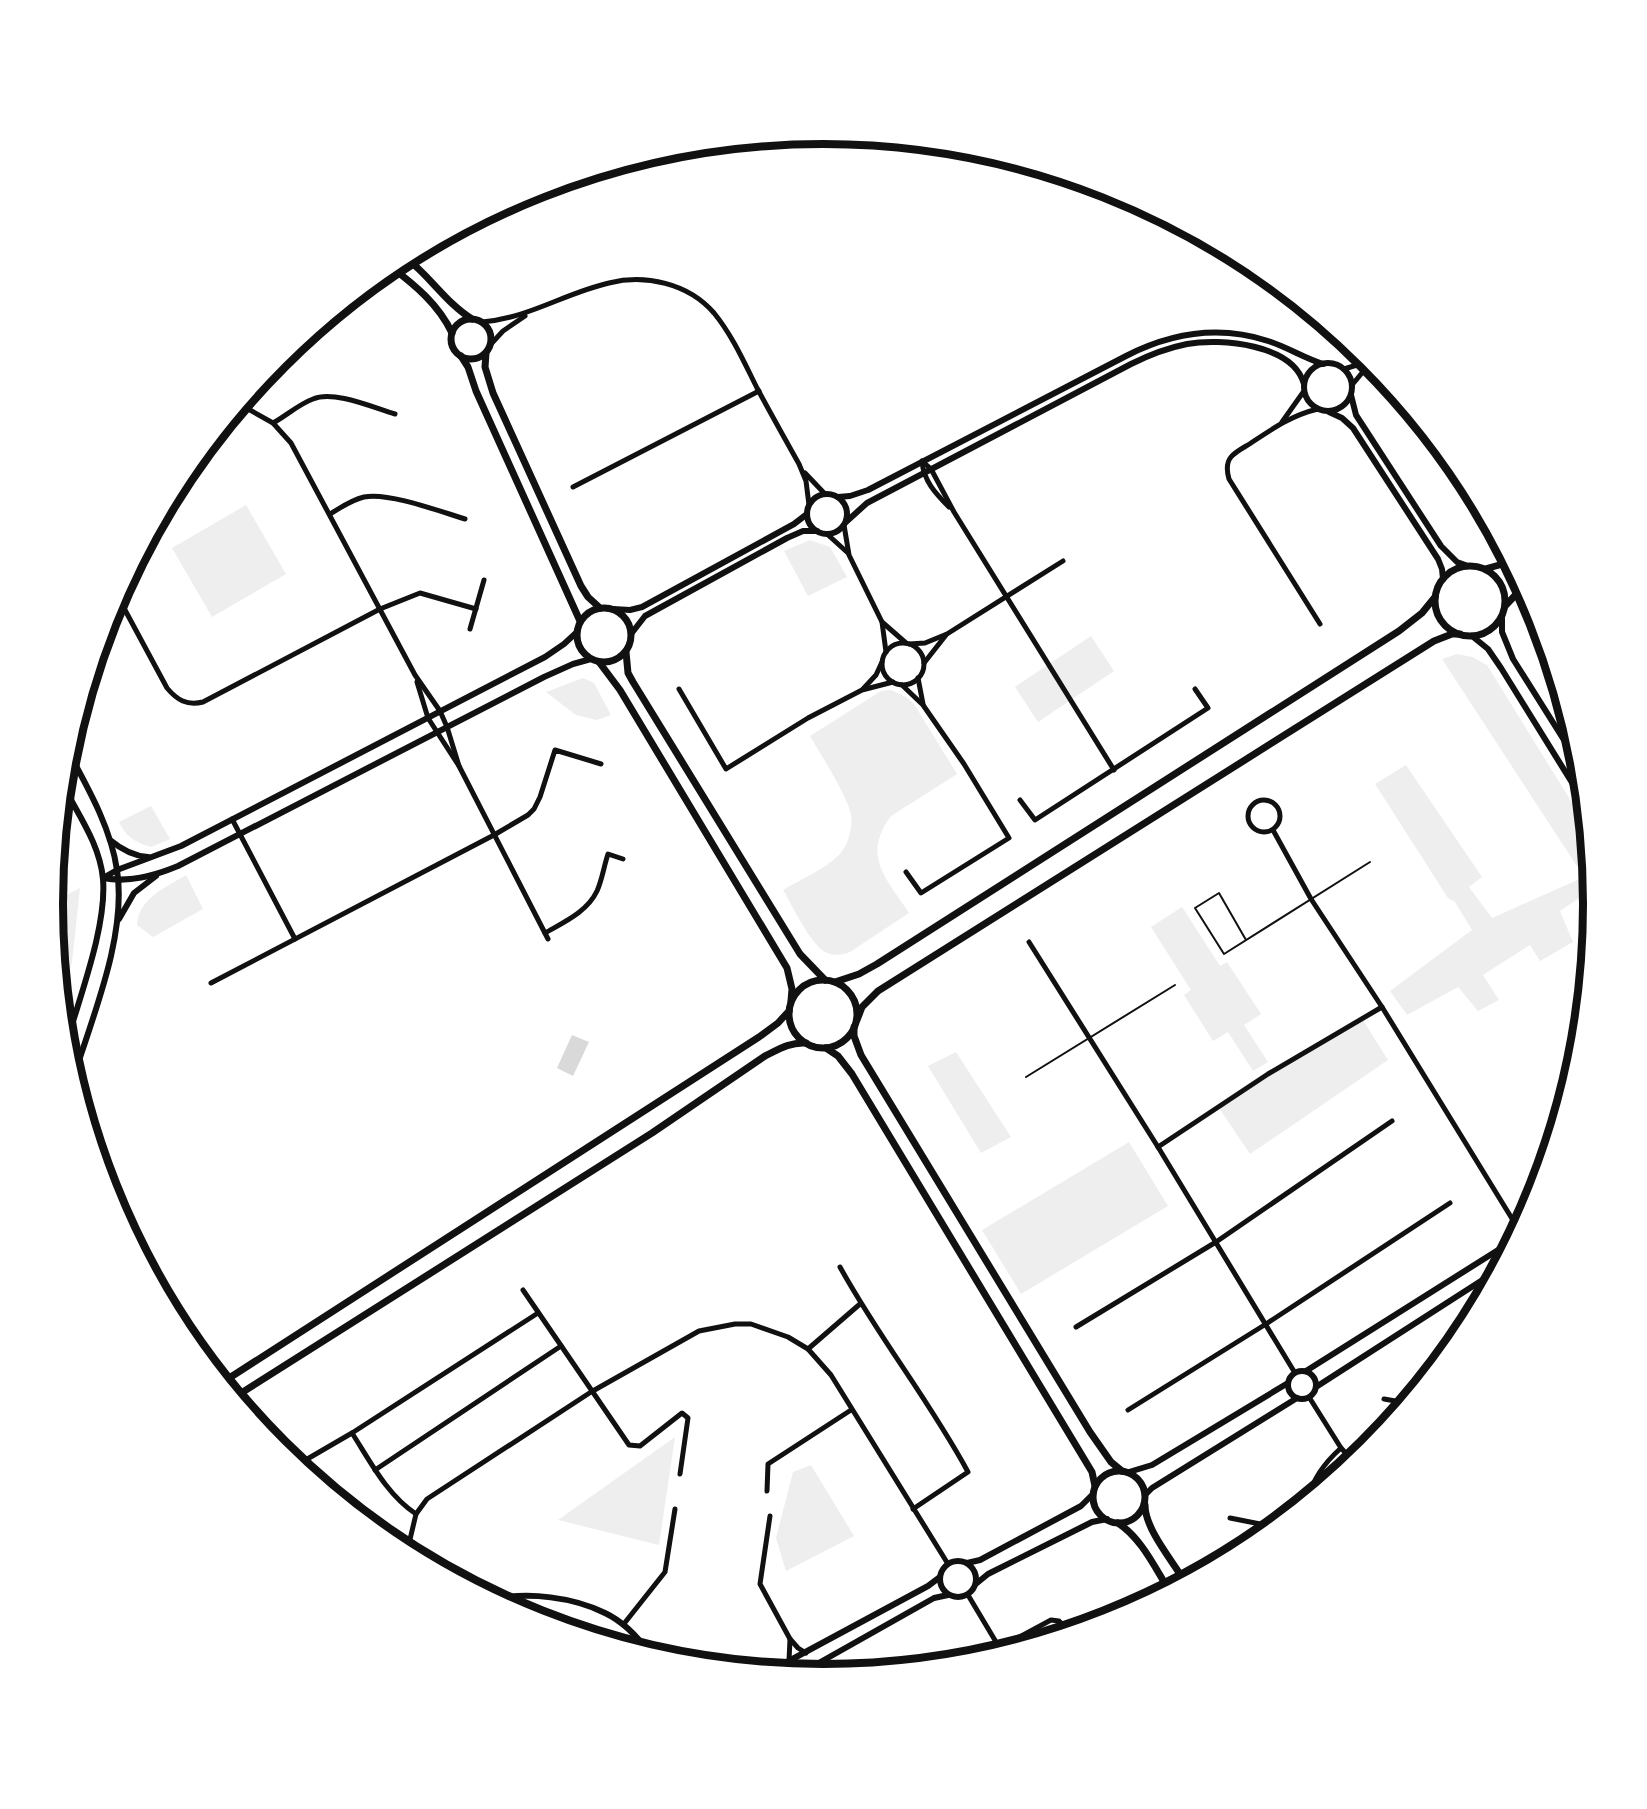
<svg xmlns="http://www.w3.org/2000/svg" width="1647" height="1809" viewBox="0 0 1647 1809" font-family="'Roboto Condensed',sans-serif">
<rect width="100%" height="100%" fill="#fff"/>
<g fill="#eee">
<polygon points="246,505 286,574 212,617 172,548"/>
<polygon points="810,540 830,547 847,577 808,596 784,551"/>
<polygon points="1091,636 1114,671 1038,722 1015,687"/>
<polygon points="1457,654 1472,657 1487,665 1587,827 1593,893 1591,890 1560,911 1573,942 1540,961 1530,945 1483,975 1499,1000 1478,1011 1458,987 1407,1015 1390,991 1472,930 1455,902 1448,898 1375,784 1406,765 1482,877 1469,887 1492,918 1584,877 1442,659"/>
<polygon points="583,678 594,683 611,715 597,720 576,715 546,692"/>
<path d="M891,690L906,697L914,704L957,774L891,816C861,856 887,879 909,913L850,952C842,955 835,956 827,953C811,946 792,905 783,890C801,879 824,870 839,855C848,846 853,828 851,815C849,799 820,753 810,736L881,691Z"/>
<path d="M151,806L170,839L151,847C135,842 127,838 119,822Z"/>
<path d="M186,875L203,909L153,937L137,925C139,898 165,888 186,875Z"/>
<polygon points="80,888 72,962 61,996 53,902"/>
<polygon points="1182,907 1220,966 1227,962 1261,1014 1244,1025 1268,1062 1253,1071 1228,1032 1213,1041 1184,995 1191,990 1151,927"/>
<polygon points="1361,1017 1388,1060 1250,1154 1219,1108"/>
<polygon points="956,1052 1011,1137 981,1153 928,1066"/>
<polygon points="1129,1142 1168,1206 1021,1294 982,1230"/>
<polygon points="675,1437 659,1545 558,1520"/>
<polygon points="811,1465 854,1536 786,1571 776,1538 793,1472"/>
</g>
<polygon fill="#d9d9d9" points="572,1035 589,1042 573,1076 557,1068"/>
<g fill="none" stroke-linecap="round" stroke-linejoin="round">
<g stroke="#111" stroke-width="2">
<polyline points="1246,940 1219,893 1195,908 1224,954 1370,862"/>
<polyline points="1026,1077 1175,985"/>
</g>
<g stroke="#111" stroke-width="5">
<path d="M482,322C529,318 565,293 609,283C645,274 688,283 714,313C732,335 744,362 757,388C771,414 785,439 799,464L806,481L809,505"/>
<polyline points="491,344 503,331 525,316"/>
<polyline points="1344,369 1370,361"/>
<polyline points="1352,385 1371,362"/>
<polyline points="241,405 273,423 291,443 415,675 440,711 447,727 459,766"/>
<path d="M1318,409C1292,415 1272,429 1251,443C1245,447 1236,451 1231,457C1226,463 1227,472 1229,479L1320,624"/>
<polyline points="1282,422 1304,391"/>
<path d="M273,423C286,416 299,404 313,399C334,390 374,408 395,414"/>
<polyline points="922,461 931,469 954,512 1114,770"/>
<path d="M922,462C924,481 935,493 949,507"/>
<polyline points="805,473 825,494"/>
<polyline points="573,487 759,391"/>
<path d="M330,514C340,508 351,500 364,497C388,492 439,511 465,519"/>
<polyline points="844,525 849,555 882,622 886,652"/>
<polyline points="827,534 848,553"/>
<path d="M118,597L167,688C177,700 187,706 203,702L380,609L420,593L476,609"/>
<polyline points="882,622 906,643"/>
<polyline points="470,629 484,580"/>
<circle cx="903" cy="664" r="21"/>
<polyline points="909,644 925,643 947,634 1063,561"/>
<polyline points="924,663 946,635"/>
<polyline points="918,678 923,704"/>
<polyline points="417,682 428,718 459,766 548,939"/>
<polyline points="902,685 923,705 964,764 1009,838 921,893 906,872"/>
<polyline points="679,689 726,769 808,718 862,690 893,682"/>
<polyline points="863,689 876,675 882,662"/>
<polyline points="66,772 76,766"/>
<polyline points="1020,800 1035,820 1208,708 1195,689"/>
<circle cx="1264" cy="816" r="16"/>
<polyline points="232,819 295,939"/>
<polyline points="1273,830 1311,899 1382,1007 1519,1230"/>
<path d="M545,933C564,922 587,912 597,891C602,880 604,866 608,854L623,859"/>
<polyline points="1029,942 1158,1147 1295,1373"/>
<polyline points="211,983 494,835 528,815 534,809 540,797 555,750 601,764"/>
<polyline points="1158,1147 1268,1074 1382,1007"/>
<path d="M840,1267C879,1338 929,1400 968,1472L913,1509"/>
<polyline points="523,1290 629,1445 640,1446 682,1413 688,1418 680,1474"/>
<polyline points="1076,1327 1216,1242 1392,1121"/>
<polyline points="808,1349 860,1304"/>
<polyline points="1447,1354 1448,1352"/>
<polyline points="1309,1397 1341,1448 1354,1462"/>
<polyline points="1384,1399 1407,1403"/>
<polyline points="1128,1410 1266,1324 1450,1203"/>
<path d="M352,1433C370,1461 387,1495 416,1514"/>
<polyline points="297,1465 352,1433 538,1313"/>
<polyline points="375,1470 561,1346"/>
<polyline points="767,1491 768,1464 851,1410"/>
<path d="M1305,1502C1315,1478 1322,1465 1341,1448"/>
<polyline points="770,1516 760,1584 790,1639 798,1648 806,1653"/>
<polyline points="1230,1518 1275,1527"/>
<polyline points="407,1552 416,1514 427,1499 591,1392 699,1331 735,1324 751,1324 788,1337 808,1349 831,1375 948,1564"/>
<polyline points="968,1595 1002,1652"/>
<polyline points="623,1625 665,1572 675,1509"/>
<polyline points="999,1648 1051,1620 1059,1621 1070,1632"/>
<polyline points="789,1661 790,1639"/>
</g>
<g stroke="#111" stroke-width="6">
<circle cx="1328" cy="387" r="24"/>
<polyline points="1351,395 1356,415 1441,546 1457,562 1468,566"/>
<polyline points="1329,412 1342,418 1353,428 1438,559 1442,569 1443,579"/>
<circle cx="827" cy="514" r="20"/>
<path d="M838,497L850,496L868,490L1126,356C1171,333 1219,325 1268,341C1287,347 1304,358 1323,364"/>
<path d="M846,522L867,503L1131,364C1149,355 1167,348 1187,344C1221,338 1293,344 1304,384"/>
<polyline points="613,609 630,610 642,607 794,524 807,514"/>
<polyline points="1502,616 1502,632 1513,659 1581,767"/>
<polyline points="631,634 645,616 787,538 803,531 817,531"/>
<polyline points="1472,636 1488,649 1501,668 1584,802"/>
<path d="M68,751C88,788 111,828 117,870C127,935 93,1015 74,1076"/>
<path d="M64,787C79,816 100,845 103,879C107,927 79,998 66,1045"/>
<path d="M110,840C122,850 133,856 148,857"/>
<path d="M103,878C129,883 154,876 178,866L544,677L573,664L591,659"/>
<polyline points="103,878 117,870 181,846 545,657 564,644 577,632"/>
<polyline points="119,919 134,893 156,876"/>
<polyline points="1306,1371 1514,1240"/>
<circle cx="1302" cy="1385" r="14"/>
<polyline points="1316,1387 1498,1270"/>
<polyline points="1129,1472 1152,1465 1288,1383"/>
<polyline points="1146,1494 1152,1488 1297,1398"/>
<circle cx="958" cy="1579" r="18"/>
<polyline points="967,1563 980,1560 1081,1506 1093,1494"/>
<polyline points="977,1583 988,1574 1092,1522 1107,1519"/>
<path d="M494,1599C529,1592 573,1597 605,1613C624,1622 638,1637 650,1654"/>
<polyline points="772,1670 928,1586 940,1577"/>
<polyline points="801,1673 934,1598 948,1595"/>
</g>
<g stroke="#111" stroke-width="7">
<path d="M406,258C430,276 446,303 472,319"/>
<path d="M391,267C415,285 439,305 452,333"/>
<circle cx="471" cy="339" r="20"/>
<polyline points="486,353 485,367 493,393 581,586 588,597 600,608"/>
<polyline points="461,356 468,367 476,391 580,621"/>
<circle cx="1470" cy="601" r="35"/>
<polyline points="1485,569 1510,562"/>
<polyline points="1506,605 1524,586"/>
<circle cx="604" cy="635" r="27"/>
<polyline points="626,652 628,673 633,682 800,954 825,980"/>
<polyline points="599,662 620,690 787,968 792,989 791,1001"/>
<circle cx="823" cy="1014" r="34"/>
<polyline points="835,982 859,974 877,964 1399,631 1422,613 1435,597"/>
<polyline points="857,1020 862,1007 878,991 1434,641 1452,634 1460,634"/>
<polyline points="854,1027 854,1036 861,1055 1090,1432 1111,1462 1122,1471"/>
<polyline points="826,1048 838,1056 852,1074 1092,1472 1095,1486"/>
<polyline points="223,1382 759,1037 778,1023 789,1011"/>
<path d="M235,1397L652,1133L765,1056C779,1049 790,1042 806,1043"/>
<circle cx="1119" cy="1497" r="26"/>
<path d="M1145,1505C1145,1529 1172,1560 1185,1582"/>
<path d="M1118,1523C1141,1538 1154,1566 1169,1590"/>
</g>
</g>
<path d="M0 0H1647V1809H0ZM63 904a760 760 0 1 1 1520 0a760 760 0 1 1-1520 0Z" fill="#fff" fill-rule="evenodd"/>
<path fill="none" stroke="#111" stroke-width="8" d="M63 904a760 760 0 1 1 1520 0a760 760 0 1 1-1520 0Z"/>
</svg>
